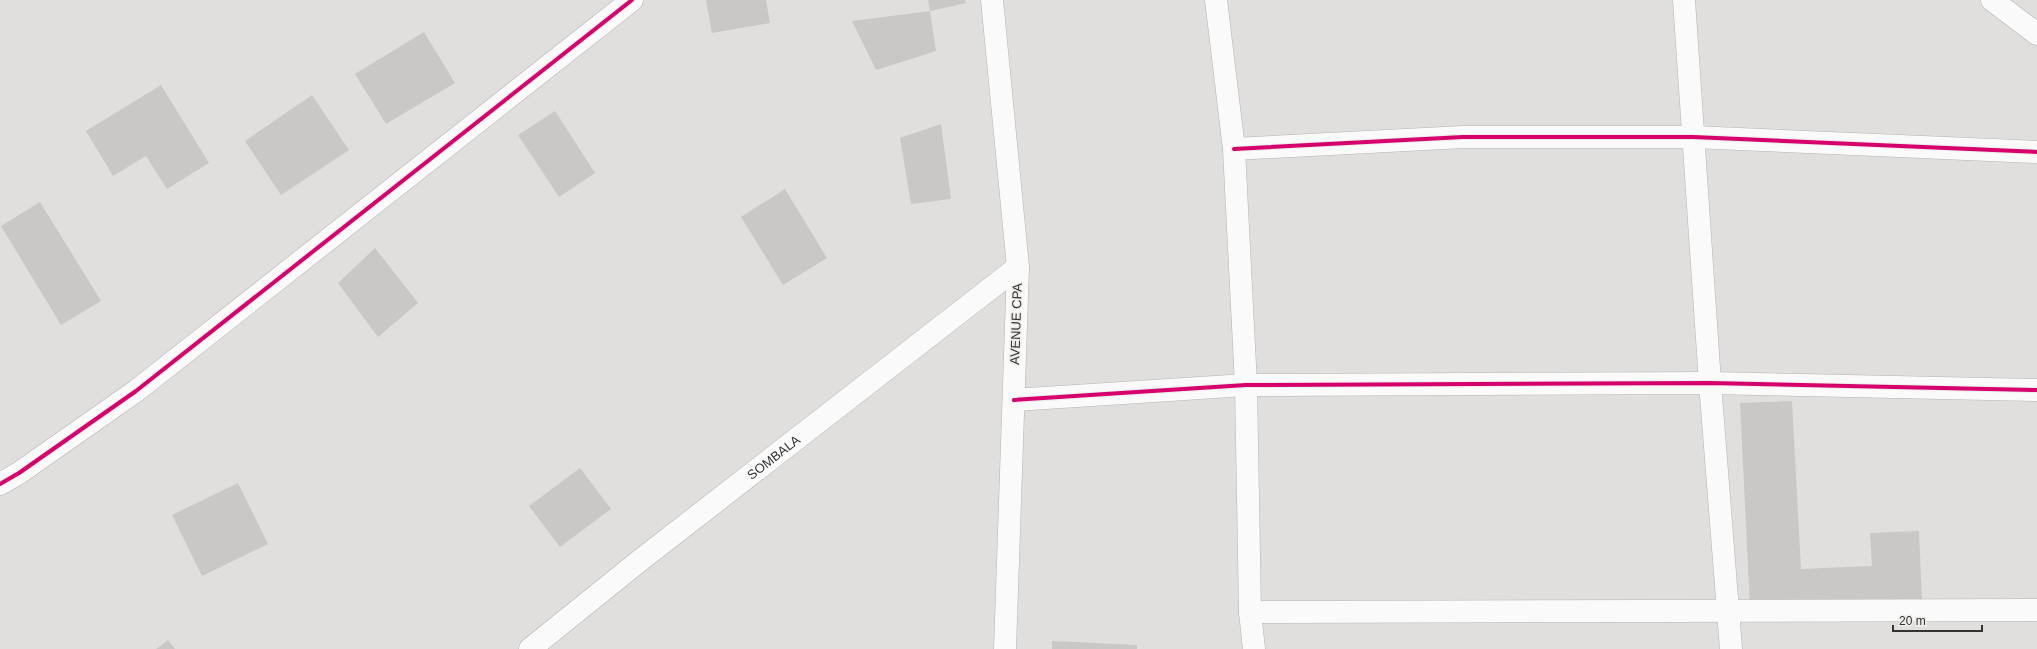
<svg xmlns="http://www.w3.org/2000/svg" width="2037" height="649" viewBox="0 0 2037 649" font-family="Helvetica,sans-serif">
<rect width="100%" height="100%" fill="#e0dfdd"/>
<g fill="#c9c8c7">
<polygon points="706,0 766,0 770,23 712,33"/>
<polygon points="928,0 965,0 966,3 930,11 936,51 876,70 852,21 930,11"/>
<polygon points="424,32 455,83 386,124 355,74"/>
<polygon points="161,85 209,163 167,189 146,156 113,176 86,131"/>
<polygon points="312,95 349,150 281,195 245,141"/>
<polygon points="555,111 595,173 559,197 518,135"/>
<polygon points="941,124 951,199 911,204 900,138"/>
<polygon points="785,189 827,258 783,285 741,217"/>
<polygon points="40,202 101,301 61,325 1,226"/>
<polygon points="375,248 418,303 378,337 338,283"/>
<polygon points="1792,401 1801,569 1872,566 1870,533 1919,531 1922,600 1750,608 1740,403"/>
<polygon points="580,468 611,509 560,547 529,506"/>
<polygon points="238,483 268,544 202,576 172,515"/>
<polygon points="168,640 175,649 156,649"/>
<polygon points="1052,641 1137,645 1137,649 1052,649"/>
</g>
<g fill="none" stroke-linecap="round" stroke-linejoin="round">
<defs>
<g id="minor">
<polyline points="992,0 1018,267 1005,649"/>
<polyline points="1216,0 1234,149 1246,385 1250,612 1254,649"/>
<polyline points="1684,0 1710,383 1731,649"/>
<polyline points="1234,149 1463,137 1693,137 2037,152"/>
<polyline points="1014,400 1246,385 1710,383 2037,390"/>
<polyline points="0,484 19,473 136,391 632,0"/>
<polyline points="1250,612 2037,610"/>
<path id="s1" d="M530,649L638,562L1018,267"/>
</g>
<polyline id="tertiary" points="1992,0 2037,34"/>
</defs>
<use href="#minor" stroke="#b5b4b3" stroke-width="23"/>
<use href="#tertiary" stroke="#b5b4b3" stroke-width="23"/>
<use href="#minor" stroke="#fafafa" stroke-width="22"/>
<use href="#tertiary" stroke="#fafafa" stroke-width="22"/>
<defs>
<g id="cycleway">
<polyline points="1234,149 1463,137 1693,137 2037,152"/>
<polyline points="1014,400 1246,385 1710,383 2037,390"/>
<polyline points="0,484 19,473 136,391 632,0"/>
</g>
</defs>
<use href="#cycleway" stroke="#eeece9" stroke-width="6"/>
<use href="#cycleway" stroke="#d6006c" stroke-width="4"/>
</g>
<g text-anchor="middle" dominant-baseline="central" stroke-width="3" stroke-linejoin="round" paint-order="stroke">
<g font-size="13" fill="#323230" stroke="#eeece9">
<text transform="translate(1016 324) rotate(-88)">AVENUE CPA</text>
<text stroke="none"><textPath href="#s1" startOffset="310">SOMBALA</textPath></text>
</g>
</g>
<path d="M1893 625v6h89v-6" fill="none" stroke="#323230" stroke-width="2"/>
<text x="1899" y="625" font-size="12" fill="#323230" stroke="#eeece9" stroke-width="3" paint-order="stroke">20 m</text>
</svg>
